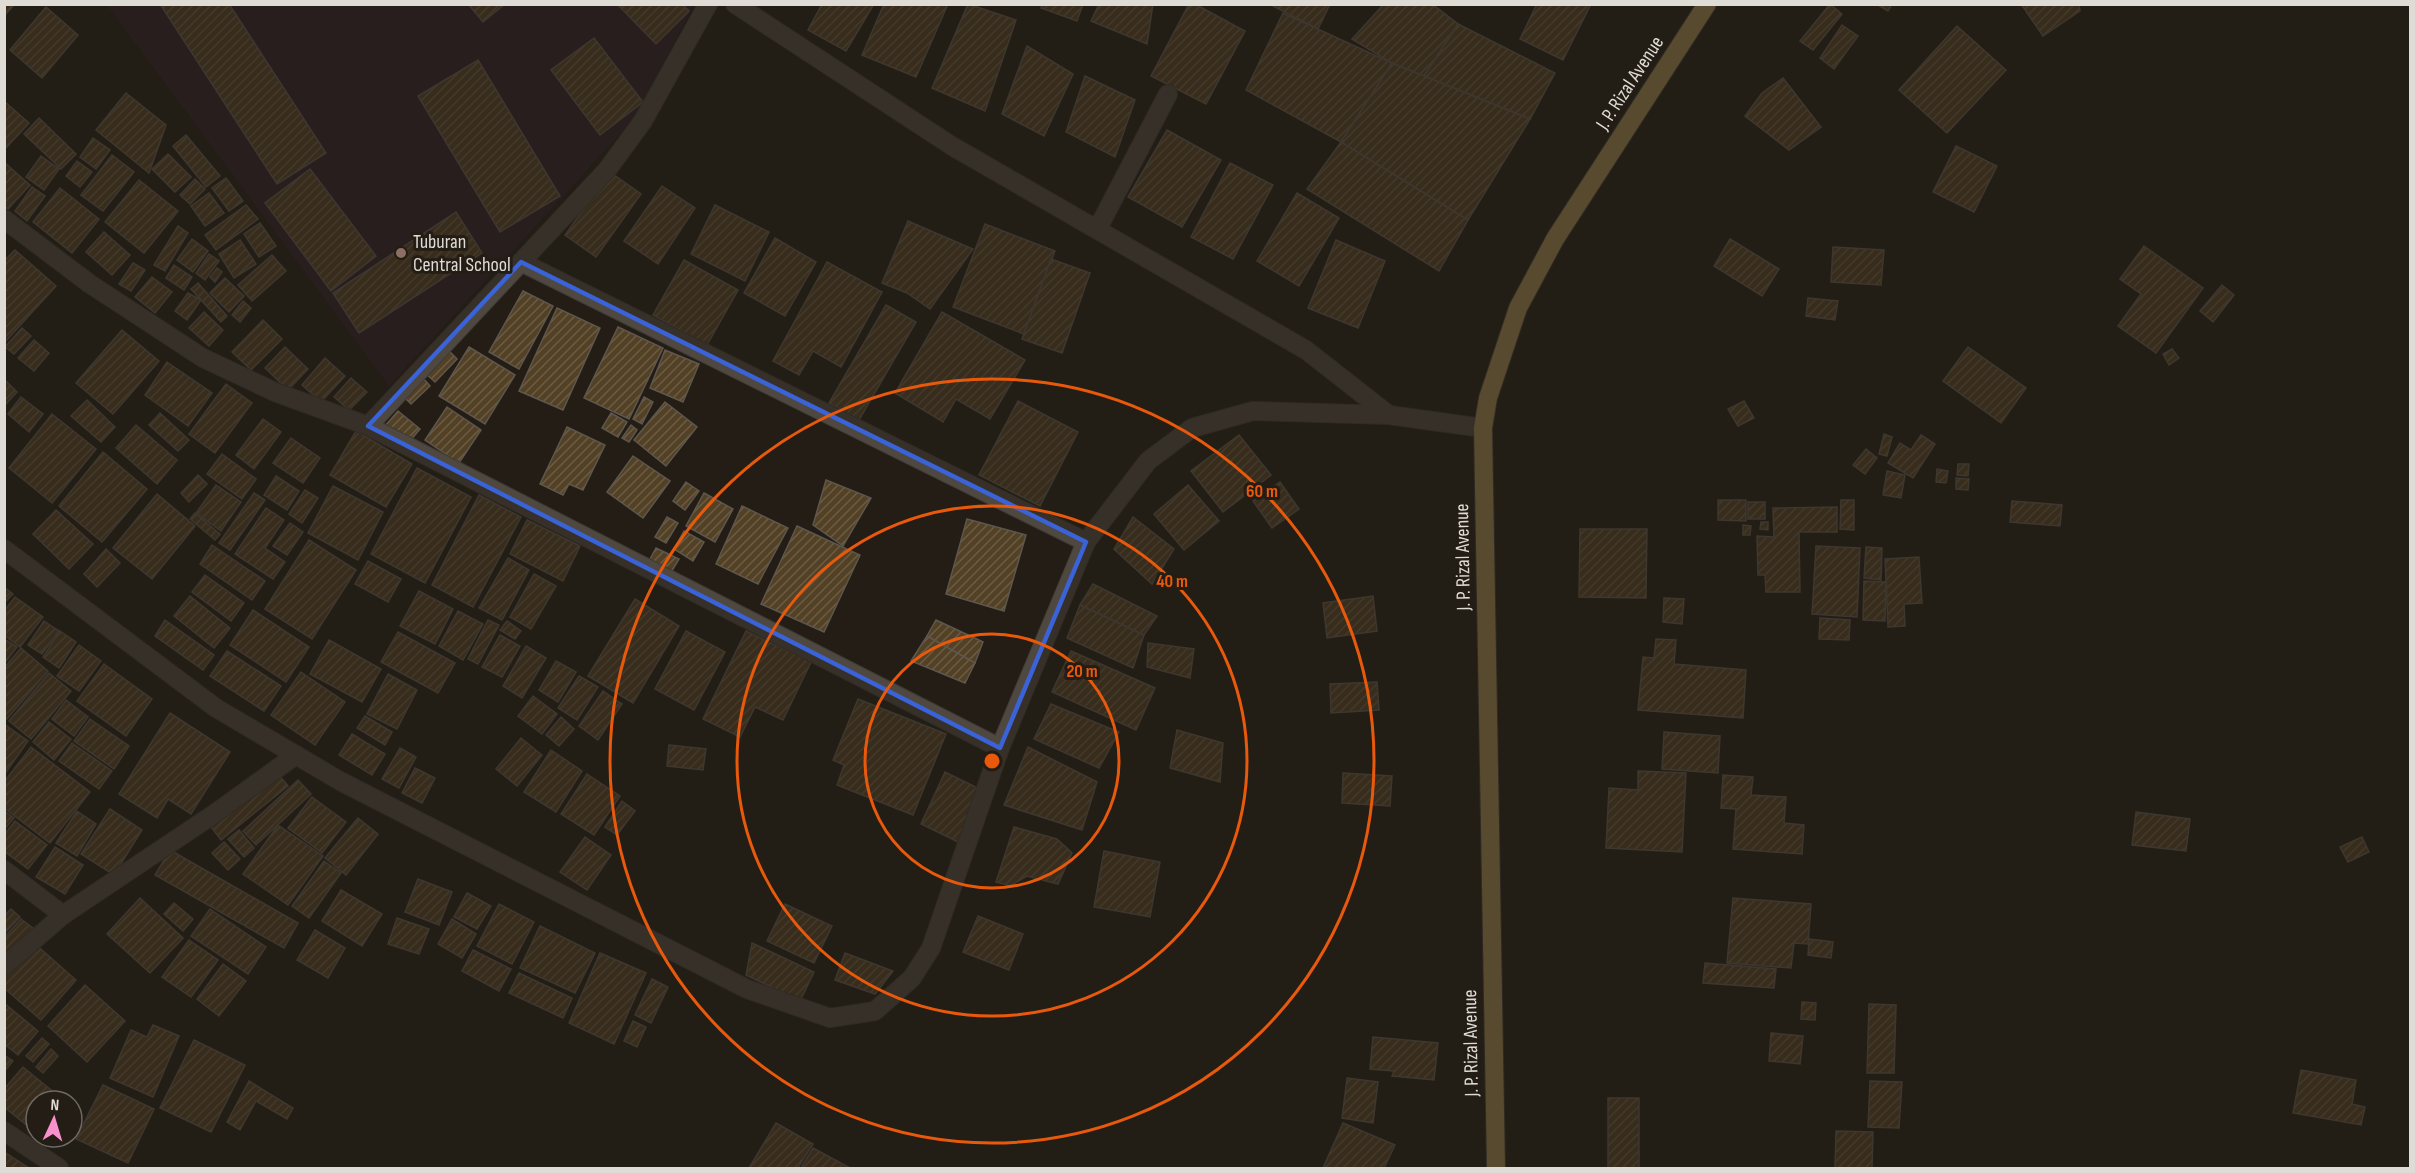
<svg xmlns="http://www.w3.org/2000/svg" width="2415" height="1173" viewBox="0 0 2415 1173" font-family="'Sofia Sans Condensed',sans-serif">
<defs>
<pattern id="building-hatch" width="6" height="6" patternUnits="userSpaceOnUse" patternTransform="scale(1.5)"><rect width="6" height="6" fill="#534125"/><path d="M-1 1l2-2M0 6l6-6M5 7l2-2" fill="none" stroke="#6b5c44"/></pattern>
</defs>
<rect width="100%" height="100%" fill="#231d15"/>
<polygon fill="#301f29" points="107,5 694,5 633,120 389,386"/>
<g fill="url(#building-hatch)" stroke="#5d574e" stroke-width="1.5">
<polygon points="4,4 15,4 4,16"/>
<polygon points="160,4 229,4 326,153 277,184"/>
<polygon points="468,4 505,4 483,22"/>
<polygon points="617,4 682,4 689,11 656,44"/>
<polygon points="822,4 874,4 846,51 808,30"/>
<polygon points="884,4 948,4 916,77 862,55"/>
<polygon points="968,4 1016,20 985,111 932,88"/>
<polygon points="1042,4 1083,4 1077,21 1041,8"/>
<polygon points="1099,4 1153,4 1147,44 1091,21"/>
<polygon points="1189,4 1195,4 1245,31 1206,104 1151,76"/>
<polygon points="1269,4 1330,4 1318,29"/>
<polygon points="1384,4 1432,4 1458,24 1424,76 1392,63 1352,39"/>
<polygon points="1537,4 1591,4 1563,60 1520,39"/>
<polygon points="1830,4 1842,14 1813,50 1800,41"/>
<polygon points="1876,4 1892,4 1888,11"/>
<polygon points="2021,4 2079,4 2080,11 2043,36"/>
<polygon points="46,7 78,35 42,78 10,50"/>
<polygon points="1283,13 1392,63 1341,142 1246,90"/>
<polygon points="1458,24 1555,73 1530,119 1424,76"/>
<polygon points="1842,25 1858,36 1834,69 1820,58"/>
<polygon points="1957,26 2006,70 1947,133 1899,90"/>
<polygon points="594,38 643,102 600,135 551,70"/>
<polygon points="1027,46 1073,74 1044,136 1002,114"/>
<polygon points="478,60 560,196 500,232 418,96"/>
<polygon points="1392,63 1530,119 1468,220 1341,142"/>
<polygon points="1085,76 1135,100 1115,157 1066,132"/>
<polygon points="1783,78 1821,127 1789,150 1745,116 1762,93"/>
<polygon points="126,93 166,125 149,173 96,130"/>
<polygon points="4,101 29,123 4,150"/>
<polygon points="39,118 76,154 61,169 24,134"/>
<polygon points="1167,130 1221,160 1182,227 1128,197"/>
<polygon points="186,135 220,176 206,187 173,146"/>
<polygon points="93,138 110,150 96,169 80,157"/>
<polygon points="1341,142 1468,220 1439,271 1307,189"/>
<polygon points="1956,146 1997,166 1974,212 1933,192"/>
<polygon points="168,154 191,177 175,192 152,169"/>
<polygon points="112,155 134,172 103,211 81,195"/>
<polygon points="41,156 59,169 44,190 26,177"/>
<polygon points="77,161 92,172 80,187 66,176"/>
<polygon points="4,162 30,185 8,209 4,206"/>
<polygon points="1230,163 1273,185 1233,259 1191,237"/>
<polygon points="310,169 376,256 331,291 265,203"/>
<polygon points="610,172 641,194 596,257 565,235"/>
<polygon points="226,178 243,201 229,211 212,188"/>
<polygon points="195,179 205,189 190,204 180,195"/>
<polygon points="139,180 178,211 144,253 105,222"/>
<polygon points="662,186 695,208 658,264 624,241"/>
<polygon points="32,187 45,196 27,221 15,211"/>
<polygon points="60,188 99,219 72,253 33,222"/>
<polygon points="209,193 224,213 205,226 191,206"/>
<polygon points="1297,193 1339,218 1299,286 1257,261"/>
<polygon points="246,205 258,219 216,250 205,235"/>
<polygon points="715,205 769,232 745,281 691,254"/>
<polygon points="456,212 482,253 359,333 333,293"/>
<polygon points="908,221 973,249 930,309 907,293 882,283"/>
<polygon points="260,223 276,246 259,257 244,234"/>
<polygon points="985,224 1055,251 1024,334 953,307"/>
<polygon points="178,226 188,233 165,271 154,265"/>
<polygon points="104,232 130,255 112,275 86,252"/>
<polygon points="775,238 816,262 785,316 744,293"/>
<polygon points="192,239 208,251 193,272 177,260"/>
<polygon points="1730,239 1779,269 1762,296 1714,266"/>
<polygon points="240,240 256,264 234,278 219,254"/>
<polygon points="1336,240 1385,261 1358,328 1308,308"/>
<polygon points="2144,246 2203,288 2156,353 2118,326 2141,294 2120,279"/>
<polygon points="1833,247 1884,250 1881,285 1831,282"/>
<polygon points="15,250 56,286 4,343 4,261"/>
<polygon points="209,254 219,261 205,280 196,273"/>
<polygon points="272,255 286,271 252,301 238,285"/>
<polygon points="1051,259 1090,273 1062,353 1022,339"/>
<polygon points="684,260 738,290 707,345 653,315"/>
<polygon points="827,262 882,292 841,367 813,351 799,375 773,361"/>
<polygon points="133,263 145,270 131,291 119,284"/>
<polygon points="174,265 192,277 184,290 166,278"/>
<polygon points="217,268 222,272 215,282 210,277"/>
<polygon points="152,277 172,292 155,313 135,297"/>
<polygon points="225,278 244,296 229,312 210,293"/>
<polygon points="198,283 227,316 221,322 191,289"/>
<polygon points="2222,285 2234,295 2213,322 2200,311"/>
<polygon points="523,291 553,306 519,369 489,352"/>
<polygon points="188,293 201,300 187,320 175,311"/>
<polygon points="1808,298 1838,301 1835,320 1806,316"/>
<polygon points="243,301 251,308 240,322 232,315"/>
<polygon points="886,305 916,322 859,420 829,403"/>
<polygon points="557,308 600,328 563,410 519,391"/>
<polygon points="204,312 223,330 209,346 189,328"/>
<polygon points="942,312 1025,360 990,419 956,399 943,422 895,393"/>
<polygon points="263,320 282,339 251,370 232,352"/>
<polygon points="618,327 663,348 629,419 584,398"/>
<polygon points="22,328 31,336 14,354 5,347"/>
<polygon points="122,330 159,361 113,414 76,383"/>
<polygon points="34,340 49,353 34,371 18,358"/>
<polygon points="285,347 308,369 288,390 265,368"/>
<polygon points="469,347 515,375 485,424 439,396"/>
<polygon points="1968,347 2026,388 2001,423 1943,381"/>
<polygon points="447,349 457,359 435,382 424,372"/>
<polygon points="2172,349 2179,358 2169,365 2163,354"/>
<polygon points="665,350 699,364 683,402 650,388"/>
<polygon points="325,358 345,376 321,402 302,385"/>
<polygon points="167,362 212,393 188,426 145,395"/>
<polygon points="422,377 430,386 411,404 403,396"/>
<polygon points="351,378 367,392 349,410 334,397"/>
<polygon points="4,379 17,392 4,406"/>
<polygon points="226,384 252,403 215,453 189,434"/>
<polygon points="21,397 43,414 29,432 8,414"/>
<polygon points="644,397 653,402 642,424 633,419"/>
<polygon points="87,400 115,427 101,442 71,416"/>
<polygon points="1018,401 1078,432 1040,506 979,475"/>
<polygon points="1744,401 1754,418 1738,426 1728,409"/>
<polygon points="665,402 697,427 666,466 634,440"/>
<polygon points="447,407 481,430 459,463 425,440"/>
<polygon points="398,411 420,429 409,442 386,425"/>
<polygon points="160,413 189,440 178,451 149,425"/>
<polygon points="611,413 627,422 618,437 602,428"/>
<polygon points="52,414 96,449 52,503 9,468"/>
<polygon points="263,419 281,432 254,469 236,455"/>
<polygon points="136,425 177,460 157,484 116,448"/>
<polygon points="631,425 637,430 629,442 622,438"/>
<polygon points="567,427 605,445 583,490 569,484 563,495 540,484"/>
<polygon points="356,431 412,464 386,507 330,475"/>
<polygon points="1884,434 1892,437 1887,456 1879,454"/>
<polygon points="1239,435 1271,475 1223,512 1191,471"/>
<polygon points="1921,435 1935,444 1913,478 1888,463 1900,443 1911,450"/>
<polygon points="291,438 320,458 303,483 273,463"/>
<polygon points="1866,449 1877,458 1865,474 1853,465"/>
<polygon points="103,452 147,489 102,542 59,506"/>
<polygon points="222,454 256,479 242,499 207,474"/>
<polygon points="633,456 670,481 643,518 607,492"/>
<polygon points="1958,464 1969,464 1968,476 1957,475"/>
<polygon points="417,468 471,497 425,583 371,554"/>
<polygon points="1937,469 1948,471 1946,483 1936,482"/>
<polygon points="1887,471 1905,475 1901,498 1883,495"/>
<polygon points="198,475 207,484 189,502 181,493"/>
<polygon points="276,476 299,491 287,510 264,495"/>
<polygon points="1956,478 1969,479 1968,490 1956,489"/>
<polygon points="826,480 871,498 843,546 813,525"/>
<polygon points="686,482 699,491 685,510 673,501"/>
<polygon points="1280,482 1299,509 1272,528 1253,501"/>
<polygon points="216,485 241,502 221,531 196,513"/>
<polygon points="1188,485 1219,521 1184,550 1154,514"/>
<polygon points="333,486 383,512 358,560 308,533"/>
<polygon points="305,490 318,498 302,523 289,514"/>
<polygon points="254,493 265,500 230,550 219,543"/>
<polygon points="704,493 733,509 715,542 686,526"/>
<polygon points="157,494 195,526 152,579 113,548"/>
<polygon points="479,495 521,517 473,607 432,585"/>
<polygon points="1718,500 1746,500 1746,521 1718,520"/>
<polygon points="1841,500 1854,500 1854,530 1840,529"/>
<polygon points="2012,501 2062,505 2060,526 2010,522"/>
<rect x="1748" y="502" width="17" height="17"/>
<polygon points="742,506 788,528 758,584 716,564"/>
<polygon points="1837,507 1837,532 1799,532 1800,592 1766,592 1765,575 1758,575 1757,536 1774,537 1773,508"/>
<polygon points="266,508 284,520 265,548 285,562 273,579 235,554"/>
<polygon points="56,510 93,544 69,569 33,534"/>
<polygon points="195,513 220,534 215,540 190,519"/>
<polygon points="667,517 678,523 666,543 655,537"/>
<polygon points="1133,517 1174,549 1152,584 1114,549"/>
<polygon points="967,519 1026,535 1004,611 946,594"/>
<polygon points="527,520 580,546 563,581 510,554"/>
<polygon points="1761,522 1768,522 1768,530 1760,529"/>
<polygon points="290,523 303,532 287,555 273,546"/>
<polygon points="1743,525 1751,526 1750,535 1743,535"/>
<polygon points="797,526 860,555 824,632 761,604"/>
<polygon points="1580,529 1647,529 1646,598 1579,597"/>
<polygon points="684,531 704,542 693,561 674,549"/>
<polygon points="309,540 356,570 312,639 265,609"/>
<polygon points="212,545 265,581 252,600 200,564"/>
<polygon points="1816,546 1860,548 1857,617 1812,614"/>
<polygon points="1866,547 1882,548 1881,580 1864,578"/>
<polygon points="656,548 679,559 670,574 648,563"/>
<polygon points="106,549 120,563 97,587 84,574"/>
<polygon points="1919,557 1922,603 1904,604 1905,626 1888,627 1885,559"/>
<polygon points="508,558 529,570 502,620 479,608"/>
<polygon points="368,561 401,579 388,602 355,584"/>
<polygon points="534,574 556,586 531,629 510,617"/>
<polygon points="205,575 244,603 231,621 192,592"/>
<polygon points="1864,581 1886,582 1885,621 1863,620"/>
<polygon points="1093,584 1157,616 1144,635 1080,605"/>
<polygon points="4,587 13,594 4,603"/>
<polygon points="419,591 453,609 435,644 400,626"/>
<polygon points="190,596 230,628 214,648 174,616"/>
<polygon points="1373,596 1377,631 1327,638 1323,603"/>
<polygon points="15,597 43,617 20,647 4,635 4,611"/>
<polygon points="1664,598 1684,599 1682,624 1663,622"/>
<polygon points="635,599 679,626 633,703 588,676"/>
<polygon points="1080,605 1144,635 1133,668 1067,638"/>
<polygon points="253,610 309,647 286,682 230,645"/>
<polygon points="458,611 483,624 463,660 439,646"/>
<polygon points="1820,618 1850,620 1849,640 1819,639"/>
<polygon points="165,620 214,655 203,670 155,636"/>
<polygon points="488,620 499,625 478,664 468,659"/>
<polygon points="936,620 983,642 975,663 927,636"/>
<polygon points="44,621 59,631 42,654 28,645"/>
<polygon points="507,621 521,631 515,639 500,630"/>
<polygon points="60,631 76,642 59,668 43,657"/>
<polygon points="686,631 725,652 694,710 655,689"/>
<polygon points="746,631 811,662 783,720 755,707 740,737 703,719"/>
<polygon points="398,632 455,663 438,693 381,662"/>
<polygon points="500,635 520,646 502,677 482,667"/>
<polygon points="927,636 975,663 965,683 911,661"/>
<polygon points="4,639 17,647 4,664"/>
<polygon points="1656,639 1676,640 1674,664 1746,670 1743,718 1638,710 1643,657 1654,658"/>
<polygon points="329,640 381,669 362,702 310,674"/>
<polygon points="1148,643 1194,649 1190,678 1147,667"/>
<polygon points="79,645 101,661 79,691 57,676"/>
<polygon points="526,646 546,658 522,698 503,686"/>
<polygon points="21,648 48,671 7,719 4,718 4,668"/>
<polygon points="227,651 281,686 264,711 210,676"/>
<polygon points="1071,651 1155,688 1136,730 1052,692"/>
<polygon points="556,661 576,672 558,702 539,690"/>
<polygon points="104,664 152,699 126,736 77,701"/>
<polygon points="301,672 345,702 315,745 271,715"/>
<polygon points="49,673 71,691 31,739 9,721"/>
<polygon points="388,674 417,690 397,729 367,714"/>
<polygon points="579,676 598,687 577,720 558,708"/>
<polygon points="1377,682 1379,710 1331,713 1330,684"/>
<polygon points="603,691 622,704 598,740 579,726"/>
<polygon points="533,696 557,714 542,734 518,716"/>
<polygon points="858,699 946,734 913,815 837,785 844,765 833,760"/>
<polygon points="66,700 88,717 74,736 52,719"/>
<polygon points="1051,704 1119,732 1099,768 1034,739"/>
<polygon points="170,713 230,752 191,814 168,799 157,818 119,794"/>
<polygon points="365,716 392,732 385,745 357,728"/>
<polygon points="561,717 574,729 559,746 546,735"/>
<polygon points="90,719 129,746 114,769 74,741"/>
<polygon points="49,722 71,739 54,760 33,742"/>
<polygon points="4,724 28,741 4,775"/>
<polygon points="1177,730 1223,743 1220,782 1170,768"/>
<polygon points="1664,732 1720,736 1718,773 1662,769"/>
<polygon points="352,734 385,754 372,775 339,755"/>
<polygon points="521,738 542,755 517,786 496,769"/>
<polygon points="72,743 112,771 99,789 59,761"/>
<polygon points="669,745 706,749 703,770 667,766"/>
<polygon points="31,747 90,792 50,843 4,808 4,782"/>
<polygon points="1028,747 1097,782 1082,830 1004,805"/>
<polygon points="400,748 416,757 399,788 382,779"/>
<polygon points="551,750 582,771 556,812 524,792"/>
<polygon points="415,768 435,778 422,803 402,793"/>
<polygon points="1638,771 1686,773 1682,852 1606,848 1609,788 1638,790"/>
<polygon points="945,772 982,790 958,842 921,824"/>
<polygon points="1343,773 1392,776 1390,806 1342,803"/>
<polygon points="278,774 288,786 221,840 211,827"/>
<polygon points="587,774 620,796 594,835 561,814"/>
<polygon points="1723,775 1753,777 1751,795 1786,797 1784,823 1804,825 1802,854 1733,849 1736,809 1721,808"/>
<polygon points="298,780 311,794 256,845 243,831"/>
<polygon points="312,797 346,822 322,853 288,828"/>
<polygon points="622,801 635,811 617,835 605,827"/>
<polygon points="110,809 142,830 114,875 81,854"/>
<polygon points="4,811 14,818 4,830"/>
<polygon points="77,811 96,824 77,856 56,843"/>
<polygon points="2136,812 2190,819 2186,851 2132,845"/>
<polygon points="358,818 378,834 346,875 325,858"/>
<polygon points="15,821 47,845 28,869 4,851 4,835"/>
<polygon points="278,825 323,856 288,905 243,874"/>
<polygon points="1014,827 1057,839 1072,853 1058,884 1027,876 1010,886 996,882"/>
<polygon points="239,830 254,848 244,857 228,839"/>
<polygon points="585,837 611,855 587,890 560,872"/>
<polygon points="2362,837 2369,852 2348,862 2340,847"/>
<polygon points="224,842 240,859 228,870 212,853"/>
<polygon points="55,847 83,865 65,894 36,877"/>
<polygon points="170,850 298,923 284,948 155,875"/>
<polygon points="1104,851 1160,862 1150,917 1094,907"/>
<polygon points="324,861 341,873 309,918 292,906"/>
<polygon points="418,879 452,892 439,925 405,912"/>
<polygon points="341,890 382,914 362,946 322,921"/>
<polygon points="467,893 491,906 477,929 454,917"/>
<polygon points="140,898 183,938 150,973 107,934"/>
<polygon points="1733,898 1811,904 1808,944 1794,943 1791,968 1727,963"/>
<polygon points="174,903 193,919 183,931 164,914"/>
<polygon points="499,904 534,922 512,964 477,946"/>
<polygon points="785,904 832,926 814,963 767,941"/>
<polygon points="11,909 20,917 4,934 4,916"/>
<polygon points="210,909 266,947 248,974 191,936"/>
<polygon points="978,916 1023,934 1009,970 963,952"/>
<polygon points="397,918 429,929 419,954 388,944"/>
<polygon points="21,919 33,928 8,957 4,954 4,938"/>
<polygon points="452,919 476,934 462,958 438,944"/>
<polygon points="540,926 595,953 575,993 520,968"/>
<polygon points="315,930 345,948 328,978 297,960"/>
<polygon points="1809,939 1833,942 1831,958 1808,955"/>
<polygon points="189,940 218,960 191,997 162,977"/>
<polygon points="34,943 76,980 41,1020 4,988 4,976"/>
<polygon points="752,943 814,972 800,1001 746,975"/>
<polygon points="473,950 511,969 499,991 462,971"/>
<polygon points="600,953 646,973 614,1044 569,1023"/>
<polygon points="845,953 893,971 875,994 835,980"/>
<polygon points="1705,963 1776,969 1774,988 1703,983"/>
<polygon points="223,964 246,981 219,1016 197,999"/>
<polygon points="519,973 572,998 563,1018 509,993"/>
<polygon points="652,979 668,987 651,1023 635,1015"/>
<polygon points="85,985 125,1021 87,1062 48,1026"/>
<polygon points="1802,1002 1816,1003 1815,1020 1801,1019"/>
<polygon points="4,1003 38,1031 18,1055 4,1044"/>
<polygon points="1869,1004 1896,1005 1894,1073 1867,1073"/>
<polygon points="633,1021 646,1027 637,1047 624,1041"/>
<polygon points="153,1025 179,1036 153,1097 110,1078 131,1030 147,1037"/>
<polygon points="1771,1033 1803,1036 1800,1064 1769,1061"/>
<polygon points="1373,1037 1438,1043 1434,1080 1392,1076 1394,1071 1370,1069"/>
<polygon points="42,1038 49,1044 33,1062 26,1056"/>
<polygon points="194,1040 245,1065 211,1132 160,1108"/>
<polygon points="51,1049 58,1056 43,1073 36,1067"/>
<polygon points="4,1055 13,1061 4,1072"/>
<polygon points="23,1067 62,1099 36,1101 35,1132 4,1107 4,1089"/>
<polygon points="2301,1070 2356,1080 2352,1104 2365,1107 2361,1125 2293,1113"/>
<polygon points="1347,1078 1378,1082 1373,1123 1342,1118"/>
<polygon points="249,1081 293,1108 287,1119 256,1101 240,1130 227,1122"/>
<polygon points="1870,1081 1902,1082 1899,1128 1868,1127"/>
<polygon points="103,1085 154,1109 128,1163 76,1139"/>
<rect x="1608" y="1098" width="31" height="70"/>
<polygon points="776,1123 813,1144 798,1168 749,1168"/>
<polygon points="1343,1123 1395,1145 1384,1168 1323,1168"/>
<polygon points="1836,1131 1873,1132 1872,1168 1835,1168"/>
<polygon points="813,1148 850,1168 801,1168"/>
<polygon points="4,1152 29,1168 4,1168"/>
</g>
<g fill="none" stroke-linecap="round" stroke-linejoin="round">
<defs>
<g id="minor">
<polyline points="735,4 952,146 1306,350 1389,415"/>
<polyline points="4,219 90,284 203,358 275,392 368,426 1000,748"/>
<polyline points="1098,228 1168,94"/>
<polyline points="521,262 1086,542"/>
<polyline points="368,426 607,170 643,121 708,4"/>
<polyline points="4,549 216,708 340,781 747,989 830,1018 875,1011 912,978 931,948 1000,748 1086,542 1148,461 1192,428 1253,411 1389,415 1483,428"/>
<polyline points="4,870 63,915"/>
<polyline points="4,966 63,915 214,814 296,755"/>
<polyline points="4,1131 59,1168"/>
</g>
<polyline id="major" points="1496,1168 1483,428 1488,398 1518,308 1555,239 1707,4"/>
</defs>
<use href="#minor" stroke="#3f3a35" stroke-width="20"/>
<use href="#major" stroke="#3f3a35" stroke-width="20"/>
<use href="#minor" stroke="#4f4840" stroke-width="18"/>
<use href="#major" stroke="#97824c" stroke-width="18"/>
</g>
<path d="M0 0H2415V1173H0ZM521,262L1086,542L1000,748L368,426Z" fill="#231d15" fill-opacity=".55" fill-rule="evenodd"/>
<path fill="none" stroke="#3a63d8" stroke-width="4.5" stroke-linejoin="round" d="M521,262L1086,542L1000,748L368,426Z"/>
<g fill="none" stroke="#e8590c" stroke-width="3">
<circle cx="992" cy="761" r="127"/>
<circle cx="992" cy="761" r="255"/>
<circle cx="992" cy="761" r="382"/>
</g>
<circle fill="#8d6e63" stroke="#231d15" stroke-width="2" cx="401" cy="253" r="6"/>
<g text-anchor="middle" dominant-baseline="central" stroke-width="6" stroke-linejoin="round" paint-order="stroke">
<g font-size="20" fill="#dfdbd5" stroke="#231d15">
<text transform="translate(1630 83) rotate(-57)">J. P. Rizal Avenue</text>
<text transform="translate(1463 557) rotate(-91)">J. P. Rizal Avenue</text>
<text transform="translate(1471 1043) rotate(-91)">J. P. Rizal Avenue</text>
</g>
<g font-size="20" fill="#dfdbd5" stroke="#231d15" text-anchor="start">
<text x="413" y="242">Tuburan<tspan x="413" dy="23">Central School</tspan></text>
</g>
</g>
<circle cx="992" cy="761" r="9" fill="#e8590c" stroke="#231d15" stroke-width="3"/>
<g font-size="18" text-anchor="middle" font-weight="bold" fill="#e8590c" stroke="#231d15" stroke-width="6" stroke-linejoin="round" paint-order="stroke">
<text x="1262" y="497">60 m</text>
<text x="1172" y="587">40 m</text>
<text x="1082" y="677">20 m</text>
</g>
<rect width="2415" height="1173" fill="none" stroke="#dfdbd5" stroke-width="12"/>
<g transform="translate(54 1119) rotate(4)"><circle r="28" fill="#231d15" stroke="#6e6962" stroke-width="1.5"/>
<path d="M0-4.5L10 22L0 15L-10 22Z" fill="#f790cd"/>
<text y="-9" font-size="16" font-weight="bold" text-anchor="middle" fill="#dfdbd5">N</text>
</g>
</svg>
